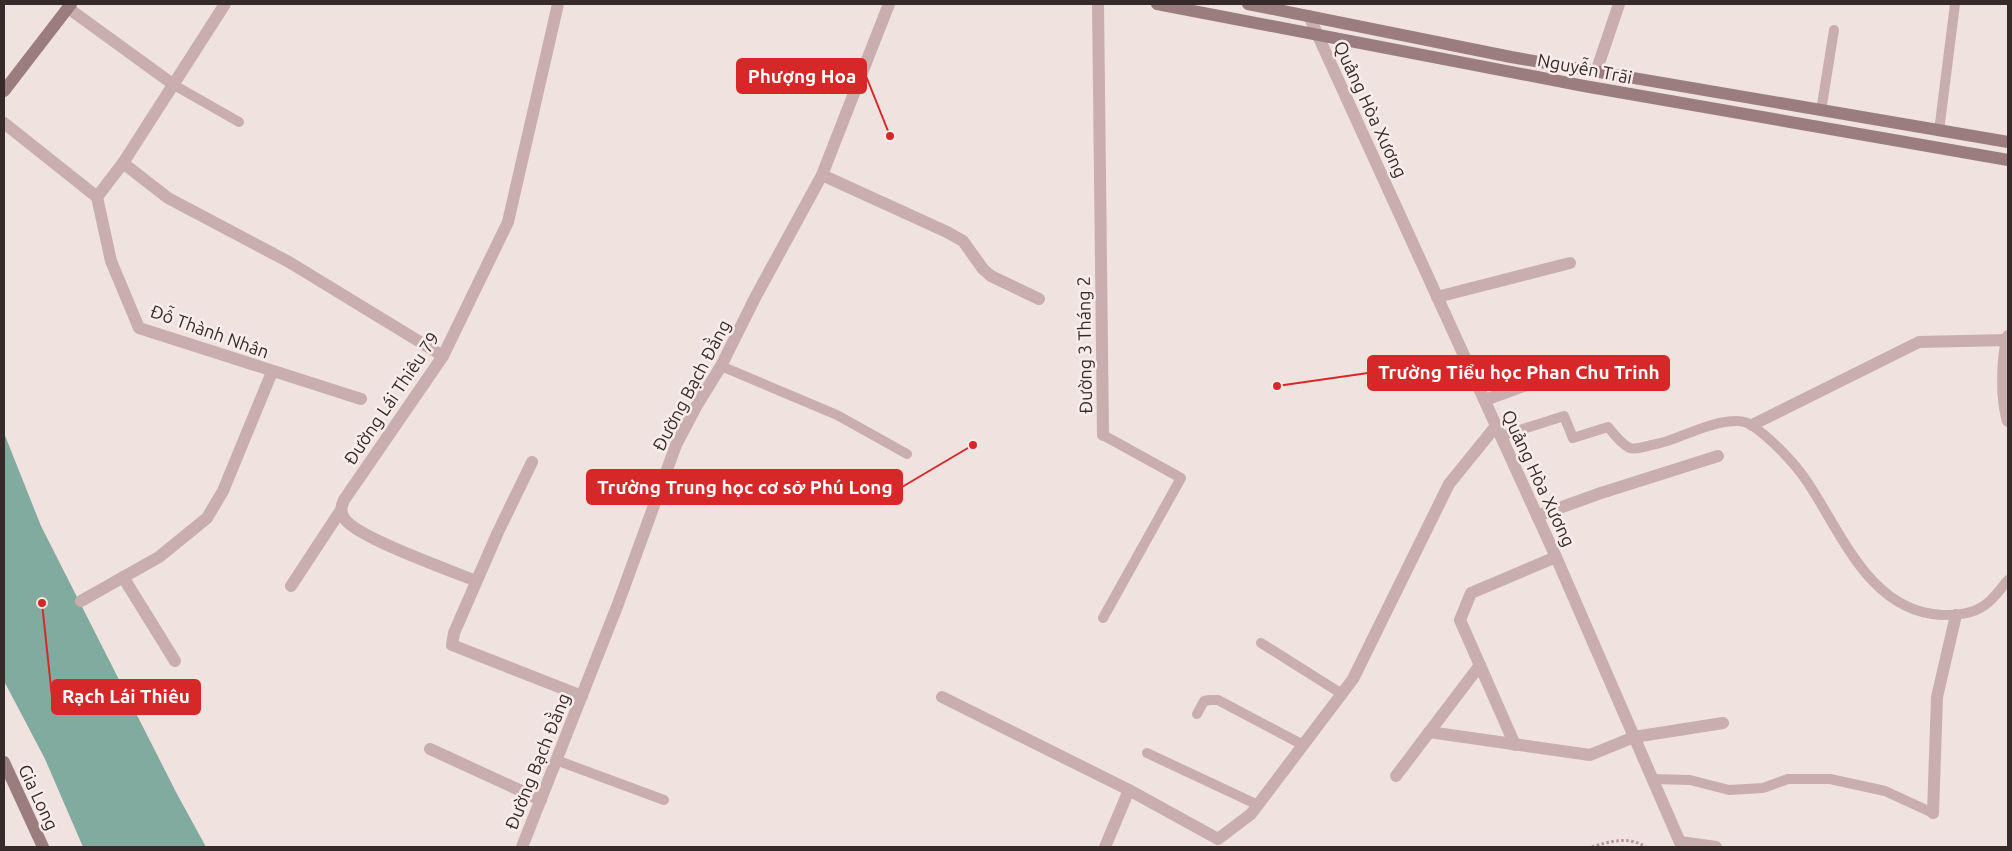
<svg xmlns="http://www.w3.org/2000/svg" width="2012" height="851" viewBox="0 0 2012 851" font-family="Ubuntu,sans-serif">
<rect width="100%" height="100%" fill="#f0e2df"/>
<polygon fill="#80ab9e" points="4,433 41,526 177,794 206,847 83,847 45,759 4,681"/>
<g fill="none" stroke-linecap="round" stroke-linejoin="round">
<path stroke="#b39896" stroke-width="3" stroke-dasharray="2.5 2.5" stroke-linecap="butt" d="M1592,847C1610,841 1629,836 1646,847"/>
<g stroke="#c8aeac" stroke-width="10">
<polyline points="174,85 239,122"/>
<polyline points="1821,111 1834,30"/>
<polyline points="1939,131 1955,4"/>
<polyline points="721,366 837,415 907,454"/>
<polyline points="1103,435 1181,478 1103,618"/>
<path d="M1501,436L1564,416L1573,438L1608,427C1613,433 1622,445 1630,448C1636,450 1643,447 1648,446C1656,444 1663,443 1670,440C1691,433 1734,411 1753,426C1771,439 1793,461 1806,480C1841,531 1869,612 1942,615C1957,615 1973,614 1985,605C1994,599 2001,588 2008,580"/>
<polyline points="1261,643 1342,694"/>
<polyline points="1197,714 1204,701 1210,700 1218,700 1303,745"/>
<polyline points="1147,753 1258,805"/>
<polyline points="556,760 664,800"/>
<polyline points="1652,779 1690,780 1729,790 1763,788 1788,779 1830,779 1885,791 1933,813"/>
</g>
<g stroke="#c8aeac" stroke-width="12">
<polyline points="225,4 123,163 97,197 111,261 139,328 361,399"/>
<polyline points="1098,4 1103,435"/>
<polyline points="68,8 174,85"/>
<polyline points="1309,16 1556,557 1682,847"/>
<polyline points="1596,72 1619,4"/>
<polyline points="4,123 97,197"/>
<polyline points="123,163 168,198 289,262 443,356"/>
<polyline points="822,175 947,232 963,241 983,269 991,276 1039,299"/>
<polyline points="1437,297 1570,263"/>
<path d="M2008,336C2002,358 2001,399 2008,421"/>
<polyline points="1485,400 1573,368 1585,368 1600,374"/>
<polyline points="1752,425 1919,342 2007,340"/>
<polyline points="532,462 498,532 454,633 452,645 582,696"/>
<polyline points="1537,516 1601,493 1718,456"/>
<polyline points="123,577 175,661"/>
<path d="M476,581C452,571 355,537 344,518C340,512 341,506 344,500L443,356L508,222L558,4"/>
<polyline points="291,586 341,510"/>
<polyline points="81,601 159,557 207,518 223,491 272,372"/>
<polyline points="942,697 1129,790 1218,839 1251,814 1353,679 1449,484 1496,426"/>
<polyline points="1429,732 1590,755 1634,737 1723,723"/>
<polyline points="1515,745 1460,620 1471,593 1556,557"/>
<polyline points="430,749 541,800"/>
<polyline points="1396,776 1480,665"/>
<polyline points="1933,813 1937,697 1956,615"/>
<polyline points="1680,842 1716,847"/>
<polyline points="522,847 618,604 676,445 697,405 721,366 756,296 822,175 889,4"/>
<polyline points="1105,847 1129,790"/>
</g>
<g stroke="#9b7d7d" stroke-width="12">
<polyline points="1157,4 1584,86 2008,160"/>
<polyline points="1248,4 1511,57 2008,142"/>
<polyline points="4,91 71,4"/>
<polyline points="4,762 43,847"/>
</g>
</g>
<g text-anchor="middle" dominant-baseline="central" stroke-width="5" stroke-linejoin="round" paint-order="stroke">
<g font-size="18" fill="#362a2a" stroke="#f8edeb">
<text transform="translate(1585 68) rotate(11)">Nguyễn Trãi</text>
<text transform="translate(1371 109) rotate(65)">Quảng Hòa Xương</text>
<text transform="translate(210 331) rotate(20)">Đỗ Thành Nhân</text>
<text transform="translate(1084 345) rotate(-91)">Đường 3 Tháng 2</text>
<text transform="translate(691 385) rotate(-62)">Đường Bạch Đằng</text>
<text transform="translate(391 398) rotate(-56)">Đường Lái Thiêu 79</text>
<text transform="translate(1539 478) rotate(65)">Quảng Hòa Xương</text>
<text transform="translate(537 761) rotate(-68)">Đường Bạch Đằng</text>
<text transform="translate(39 797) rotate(65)">Gia Long</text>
</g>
</g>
<path fill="none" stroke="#d62828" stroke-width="2" d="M890 136L866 76M1277 386L1368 373M973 445L902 487M42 603L52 697"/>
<g fill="#d62828" stroke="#f8edeb" stroke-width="2">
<circle cx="890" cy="136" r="5"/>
<circle cx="1277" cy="386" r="5"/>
<circle cx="973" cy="445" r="5"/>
<circle cx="42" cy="603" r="5"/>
</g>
<g fill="#d62828" stroke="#d62828" stroke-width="2">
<rect x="737" y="59" width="129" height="34" rx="5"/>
<rect x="1368" y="356" width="301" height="34" rx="5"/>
<rect x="587" y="470" width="315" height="34" rx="5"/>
<rect x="52" y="680" width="148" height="34" rx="5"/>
</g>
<g font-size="19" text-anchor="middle" font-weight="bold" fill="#fff">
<text x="802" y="83">Phượng Hoa</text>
<text x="1519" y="379">Trường Tiểu học Phan Chu Trinh</text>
<text x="745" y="494">Trường Trung học cơ sở Phú Long</text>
<text x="126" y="703">Rạch Lái Thiêu</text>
</g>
<rect width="2012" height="851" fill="none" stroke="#362a2a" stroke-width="10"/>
</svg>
